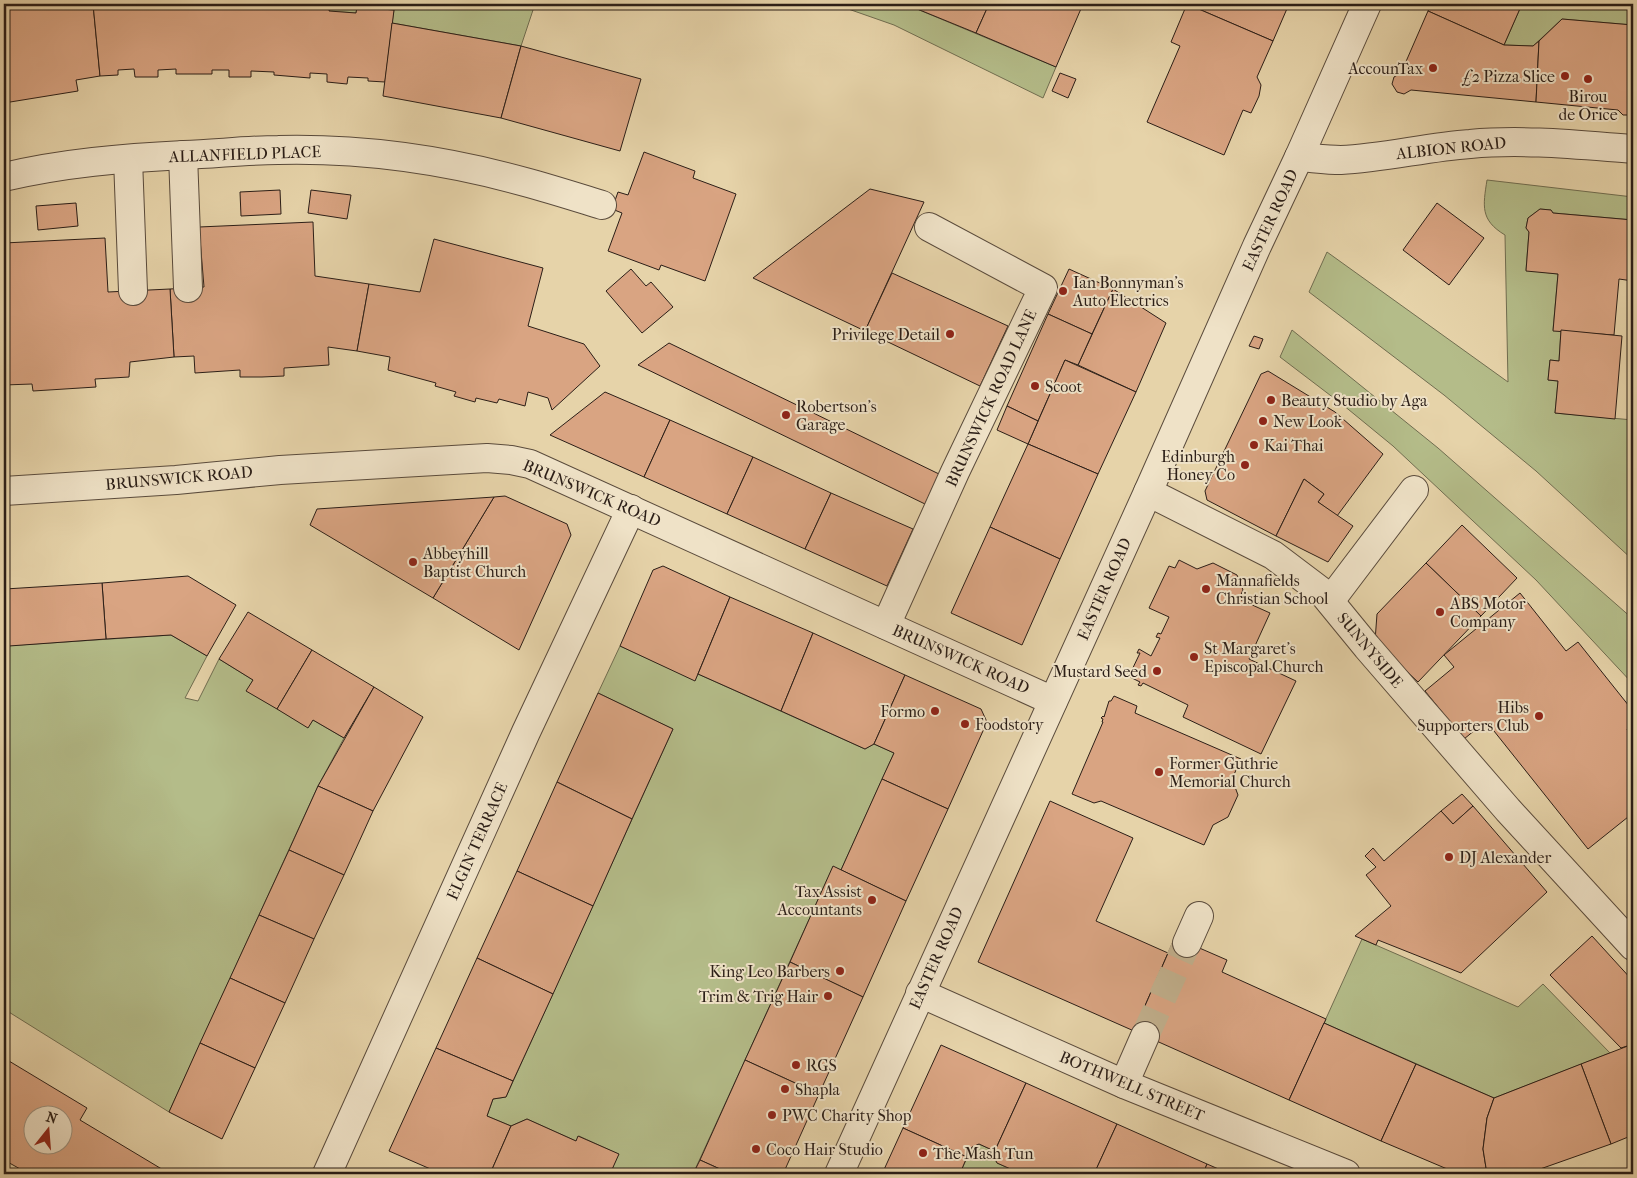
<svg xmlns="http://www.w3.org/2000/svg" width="1637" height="1178" viewBox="0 0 1637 1178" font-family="'IM FELL French Canon',serif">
<rect width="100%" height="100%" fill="#e6d3a9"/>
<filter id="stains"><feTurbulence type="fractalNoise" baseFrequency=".004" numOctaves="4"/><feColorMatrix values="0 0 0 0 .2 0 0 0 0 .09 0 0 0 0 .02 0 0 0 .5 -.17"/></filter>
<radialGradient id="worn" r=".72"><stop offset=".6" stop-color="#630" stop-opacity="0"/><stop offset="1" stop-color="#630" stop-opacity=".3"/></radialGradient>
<g fill="#b4bc89" stroke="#706d50">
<polygon points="302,4 535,4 521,46 392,23 394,10 357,7 356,13 329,11 329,6"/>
<polygon points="834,4 905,4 1056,67 1043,98 894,25"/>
<polygon points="1522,4 1633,4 1633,25 1562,19 1533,46 1504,45"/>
<path d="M1487,180L1633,197V220L1553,213L1551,210L1540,209L1528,218L1526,228L1529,232L1526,270L1558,274L1553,330H1561L1559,361L1550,360L1548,380L1558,381L1555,413L1633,420V560L1536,471L1444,395L1309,292L1327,252L1508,382L1505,235C1480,220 1483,206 1487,180Z"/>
<polygon points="1292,330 1438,448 1633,619 1633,684 1536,580 1393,446 1343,405 1280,357"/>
<polygon points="171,635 207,656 185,698 198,701 219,659 253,680 247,691 308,727 313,720 344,738 318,786 169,1112 4,1009 4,646"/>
<polygon points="620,646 695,680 698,674 865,749 874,744 894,753 841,870 833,867 693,1174 610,1174 618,1154 579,1136 576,1141 527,1119 511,1126 487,1116 493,1099 506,1097 673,729 598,693"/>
<polygon points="1362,939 1518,1007 1543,984 1610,1053 1494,1098 1324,1023"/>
<polygon points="979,1144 990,1149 997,1163 1022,1174 968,1174 961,1171 972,1147"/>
</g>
<g fill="#d9a482" stroke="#2b1e17" fill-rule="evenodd">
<polygon points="4,4 93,4 100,76 76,80 78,91 4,103"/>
<polygon points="93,4 133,4 133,7 156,7 156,4 302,4 330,6 329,11 356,13 357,7 394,10 385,82 368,81 368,78 348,77 347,84 327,82 327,74 310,73 310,78 274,75 274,72 251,71 251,77 229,77 229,70 212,70 212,74 176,74 176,69 158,70 158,77 135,77 134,69 118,70 118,75 100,76"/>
<polygon points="905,4 989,4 976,33"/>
<polygon points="989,4 1083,4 1056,67 976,33"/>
<polygon points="1187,4 1289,4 1273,41"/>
<polygon points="1187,4 1273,41 1257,77 1261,85 1259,96 1251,113 1243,110 1224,155 1147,122 1180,46 1171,42"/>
<polygon points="1431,4 1522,4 1504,45 1428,11"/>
<polygon points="1428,11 1504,45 1533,46 1539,41 1536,102 1411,90 1404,94 1397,92 1392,84 1394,77 1401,73"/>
<polygon points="1562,19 1633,25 1633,115 1623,115 1618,110 1536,102 1539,41"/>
<polygon points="392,23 521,46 501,118 383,96"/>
<polygon points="521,46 641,79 620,151 501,118"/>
<polygon points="1060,73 1076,79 1068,98 1052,91"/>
<polygon points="644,152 695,171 693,178 736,194 705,281 661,265 659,270 608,251 622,213 612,209 618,192 628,195"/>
<polygon points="870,189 924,202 865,331 753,278"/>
<polygon points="280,190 281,214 241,216 240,192"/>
<polygon points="311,190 351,195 347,219 308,213"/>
<polygon points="76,203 78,226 38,230 36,206"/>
<polygon points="1437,203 1484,238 1449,285 1403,250"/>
<polygon points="1540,209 1551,210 1553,213 1633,220 1633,281 1619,279 1614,335 1553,331 1558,274 1526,271 1529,232 1526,228 1528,218"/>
<polygon points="313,222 315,276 369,284 357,351 328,347 329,365 284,368 284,376 262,377 240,377 240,370 195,373 194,356 174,357 170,289 204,287 199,227"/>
<polygon points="105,238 108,292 170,289 174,357 130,362 129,377 95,379 96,387 33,391 32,384 4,385 4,243"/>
<polygon points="434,239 543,268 528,326 584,344 600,366 552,410 548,398 528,392 525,406 499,399 497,403 476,398 475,402 454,396 456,392 435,386 436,383 388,370 390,357 357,351 369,284 420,292"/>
<polygon points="631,269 646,286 651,282 673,307 642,333 606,291"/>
<polygon points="1069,269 1113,289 1092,334 1048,314"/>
<polygon points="892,273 1008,326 980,386 865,331"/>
<polygon points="1113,289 1166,323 1136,392 1078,365"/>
<polygon points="1048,314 1092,334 1078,365 1065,360 1038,421 1007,406"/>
<polygon points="1561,330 1622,336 1615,419 1555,413 1558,381 1548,380 1550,360 1559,361"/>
<polygon points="1254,336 1263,339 1259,349 1249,346"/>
<polygon points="669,343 939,474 925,504 638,365"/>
<polygon points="1065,360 1136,392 1098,474 1028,444"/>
<polygon points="1268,371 1335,412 1383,454 1337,516 1318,502 1324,494 1304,479 1276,536 1207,500 1205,491 1261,374"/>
<polygon points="605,392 670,420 644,477 550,435"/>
<polygon points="1007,406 1038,421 1028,444 997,430"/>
<polygon points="670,420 753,457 727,514 644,477"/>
<polygon points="1028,444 1098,474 1060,559 990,527"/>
<polygon points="753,457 831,493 805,549 727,514"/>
<polygon points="1304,479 1324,494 1318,502 1353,526 1328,562 1276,536"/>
<polygon points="831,493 913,529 887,586 805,549"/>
<polygon points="505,496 567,524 571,535 519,650 433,598 494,497"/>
<polygon points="494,497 433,598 310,525 317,509"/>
<polygon points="1462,525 1517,578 1481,616 1426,563"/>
<polygon points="990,527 1060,559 1022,645 951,613"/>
<polygon points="1179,560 1197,569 1213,563 1237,575 1243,590 1239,599 1270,613 1249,659 1296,681 1261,754 1183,717 1188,705 1143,683 1141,686 1138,685 1140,682 1126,675 1128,673 1130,674 1140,653 1137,653 1139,649 1151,656 1160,638 1156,637 1158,633 1161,634 1169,617 1149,608 1169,566 1175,568"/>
<polygon points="1426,563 1481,616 1418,682 1375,641 1377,614"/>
<polygon points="663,566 730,597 695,681 620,646 653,570"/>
<polygon points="188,576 236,605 207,656 171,635 106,639 102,583"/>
<polygon points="102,583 106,639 9,646 5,589"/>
<polygon points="4,589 9,646 4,646"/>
<polygon points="1520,593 1566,651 1578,642 1633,711 1633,723 1627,729 1633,737 1633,813 1588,849 1486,721 1464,739 1425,691 1454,667 1444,655"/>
<polygon points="730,597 813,633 781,711 698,674"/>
<polygon points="248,612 312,650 277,709 246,691 253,680 219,659"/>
<polygon points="813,633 905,675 874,744 865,749 781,711"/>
<polygon points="312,650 374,687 344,738 313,720 308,728 277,709"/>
<polygon points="905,675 981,709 987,722 948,809 882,779 894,753 874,744"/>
<polygon points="374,687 423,717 373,811 318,786"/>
<polygon points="598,693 673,729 632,819 557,782"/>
<polygon points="1114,696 1137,706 1135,713 1241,759 1232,779 1238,795 1228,817 1213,825 1204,845 1101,801 1094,803 1072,794 1103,722 1102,722 1103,719 1101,718 1103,716 1104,717 1109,701 1111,701"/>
<polygon points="1633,723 1633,737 1627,729"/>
<polygon points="882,779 948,809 906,901 841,870"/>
<polygon points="557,782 632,819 593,906 517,871"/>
<polygon points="318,786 373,811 344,875 289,850"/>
<polygon points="1462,794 1473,806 1453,824 1441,811"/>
<polygon points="1050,801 1133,838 1096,921 1168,953 1134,1031 978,962"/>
<polygon points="1473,806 1547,892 1461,973 1378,940 1376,945 1355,936 1391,906 1366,875 1376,867 1365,856 1373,848 1384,861 1441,811 1453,824"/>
<polygon points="289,850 344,875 314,939 259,915"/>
<polygon points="833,866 906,901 863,997 790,962"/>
<polygon points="517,871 593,906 553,994 477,958"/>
<polygon points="259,915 314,939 285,1003 230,978"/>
<polygon points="1179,928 1181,940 1227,960 1222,972 1326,1019 1289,1100 1134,1031"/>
<polygon points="1592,936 1633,981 1633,1044 1621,1048 1550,975"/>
<polygon points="477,958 553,994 513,1081 436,1048"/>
<polygon points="790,962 863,997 819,1094 745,1060"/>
<polygon points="230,978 285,1003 255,1068 200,1043"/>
<polygon points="1324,1023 1416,1064 1381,1141 1289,1100"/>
<polygon points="200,1043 255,1068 222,1139 169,1112"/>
<polygon points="1633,1044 1633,1135 1611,1144 1581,1064"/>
<polygon points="941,1045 1026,1083 993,1155 990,1149 979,1144 972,1147 967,1157 903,1128"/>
<polygon points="436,1048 513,1081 506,1097 493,1099 487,1116 511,1126 490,1174 442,1174 389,1151"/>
<path d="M4,1058L87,1108L80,1120L170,1174H19L22,1170L4,1160ZM32,1116H62V1146H32Z"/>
<polygon points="745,1060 819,1094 783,1174 731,1174 700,1160"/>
<polygon points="1416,1064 1494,1098 1487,1118 1483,1149 1487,1174 1459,1174 1381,1141"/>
<polygon points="1581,1064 1611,1144 1526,1174 1487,1174 1483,1149 1487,1118 1494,1098"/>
<polygon points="1026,1083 1117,1124 1094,1174 1022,1174 997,1163 993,1155"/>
<polygon points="527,1119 576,1141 578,1136 619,1154 610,1174 490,1174 511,1126"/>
<polygon points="1117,1124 1207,1164 1203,1174 1094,1174"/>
<polygon points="903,1128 967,1157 961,1171 968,1174 882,1174"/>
<polygon points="700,1160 731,1174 693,1174"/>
<polygon points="1207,1164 1230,1174 1203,1174"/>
</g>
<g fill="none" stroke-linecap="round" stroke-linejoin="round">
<polyline stroke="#c1af8c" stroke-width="28" stroke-dasharray="28 14" stroke-linecap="butt" points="1145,1036 1187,943"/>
<defs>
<g id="minor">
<polyline points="183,155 188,288"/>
<path d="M1299,157C1313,158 1327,160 1341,160C1384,158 1427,147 1470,144C1524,139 1579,145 1633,149"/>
<polyline points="128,159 133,291"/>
<path d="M4,177C63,163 123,158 184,155C215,154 247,150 278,150C361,148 446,160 525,182C551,189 576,197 602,205"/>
<polyline points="4,491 176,480 280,470 487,458 511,460 530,464 1053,701"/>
<polyline points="1148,492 1273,555 1322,592 1367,647 1508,810 1633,946"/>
<polyline points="1330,601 1414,490"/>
<polyline points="886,625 955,472 1043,288 929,227"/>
<polyline points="1187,943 1199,916"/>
<polyline points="920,993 1124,1084 1346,1174"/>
<polyline points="1124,1084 1145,1036"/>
<polyline points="327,1174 526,732 631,509"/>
<polyline points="839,1174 1148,492 1257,246 1299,157 1367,4"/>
</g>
</defs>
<use href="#minor" stroke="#5a4b3c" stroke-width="30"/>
<use href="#minor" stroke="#efe2c7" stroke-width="28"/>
</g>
<g fill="#8f2418" stroke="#efe2c7" stroke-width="2">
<circle cx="1433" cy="68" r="5"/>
<circle cx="1565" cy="76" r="5"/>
<circle cx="1588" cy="79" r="5"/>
<circle cx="1063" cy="291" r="5"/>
<circle cx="950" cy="334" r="5"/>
<circle cx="1035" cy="386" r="5"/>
<circle cx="1271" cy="400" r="5"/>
<circle cx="786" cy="415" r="5"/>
<circle cx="1263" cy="421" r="5"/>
<circle cx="1254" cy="445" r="5"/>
<circle cx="1245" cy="465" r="5"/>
<circle cx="413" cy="562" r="5"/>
<circle cx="1206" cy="589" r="5"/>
<circle cx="1440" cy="612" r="5"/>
<circle cx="1194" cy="657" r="5"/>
<circle cx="1157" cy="671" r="5"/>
<circle cx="935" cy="711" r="5"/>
<circle cx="1539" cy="716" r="5"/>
<circle cx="965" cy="724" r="5"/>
<circle cx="1159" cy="772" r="5"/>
<circle cx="1449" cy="857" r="5"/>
<circle cx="872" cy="900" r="5"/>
<circle cx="840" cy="971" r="5"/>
<circle cx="828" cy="996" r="5"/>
<circle cx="796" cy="1065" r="5"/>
<circle cx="785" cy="1089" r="5"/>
<circle cx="772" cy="1115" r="5"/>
<circle cx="756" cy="1149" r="5"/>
<circle cx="923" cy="1153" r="5"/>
</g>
<g text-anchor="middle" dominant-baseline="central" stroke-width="4" stroke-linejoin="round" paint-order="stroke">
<g font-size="16" fill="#2b1e17" stroke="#efe2c7" text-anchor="start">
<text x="1423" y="68" text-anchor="end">AccounTax</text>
<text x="1555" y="76" text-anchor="end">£2 Pizza Slice</text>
<text x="1588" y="96" text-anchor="middle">Birou<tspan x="1588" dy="18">de Orice</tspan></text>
<text x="1073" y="282">Ian Bonnyman's<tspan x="1073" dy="18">Auto Electrics</tspan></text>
<text x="940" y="334" text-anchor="end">Privilege Detail</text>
<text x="1045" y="386">Scoot</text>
<text x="1281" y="400">Beauty Studio by Aga</text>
<text x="796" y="406">Robertson's<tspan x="796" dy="18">Garage</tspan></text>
<text x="1273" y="421">New Look</text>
<text x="1264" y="445">Kai Thai</text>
<text x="1235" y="456" text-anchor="end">Edinburgh<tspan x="1235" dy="18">Honey Co</tspan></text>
<text x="423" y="553">Abbeyhill<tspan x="423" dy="18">Baptist Church</tspan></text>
<text x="1216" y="580">Mannafields<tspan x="1216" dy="18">Christian School</tspan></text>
<text x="1450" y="603">ABS Motor<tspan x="1450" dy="18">Company</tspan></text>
<text x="1204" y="648">St Margaret's<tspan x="1204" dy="18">Episcopal Church</tspan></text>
<text x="1147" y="671" text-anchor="end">Mustard Seed</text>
<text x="1529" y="707" text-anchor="end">Hibs<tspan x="1529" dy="18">Supporters Club</tspan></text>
<text x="925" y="711" text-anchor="end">Formo</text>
<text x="975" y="724">Foodstory</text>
<text x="1169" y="763">Former Guthrie<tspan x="1169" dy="18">Memorial Church</tspan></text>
<text x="1459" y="857">DJ Alexander</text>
<text x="862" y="891" text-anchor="end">Tax Assist<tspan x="862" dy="18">Accountants</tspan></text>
<text x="830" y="971" text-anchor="end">King Leo Barbers</text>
<text x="818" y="996" text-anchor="end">Trim &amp; Trig Hair</text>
<text x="806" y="1065">RGS</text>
<text x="795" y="1089">Shapla</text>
<text x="782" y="1115">PWC Charity Shop</text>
<text x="766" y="1149">Coco Hair Studio</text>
<text x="933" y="1153">The Mash Tun</text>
</g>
<g font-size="16" fill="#2b1e17" stroke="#efe2c7">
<text transform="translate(1451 148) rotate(-6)">ALBION ROAD</text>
<text transform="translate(245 154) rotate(-2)">ALLANFIELD PLACE</text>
<text transform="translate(1270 220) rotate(-65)">EASTER ROAD</text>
<text transform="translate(991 398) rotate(-65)">BRUNSWICK ROAD LANE</text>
<text transform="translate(179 478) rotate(-5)">BRUNSWICK ROAD</text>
<text transform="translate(592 493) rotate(23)">BRUNSWICK ROAD</text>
<text transform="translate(1104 589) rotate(-66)">EASTER ROAD</text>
<text transform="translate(1370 650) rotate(50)">SUNNYSIDE</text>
<text transform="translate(961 659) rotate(24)">BRUNSWICK ROAD</text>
<text transform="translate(477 841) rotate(-66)">ELGIN TERRACE</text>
<text transform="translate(936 958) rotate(-66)">EASTER ROAD</text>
<text transform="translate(1132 1086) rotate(23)">BOTHWELL STREET</text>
</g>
</g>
<rect width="1637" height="1178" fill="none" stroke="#e6d3a9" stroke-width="20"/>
<rect x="5" y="5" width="1627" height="1168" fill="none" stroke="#2b1e17" stroke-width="2.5"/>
<rect x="10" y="10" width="1617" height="1158" fill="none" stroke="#2b1e17"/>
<g transform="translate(48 1130) rotate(17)"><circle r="24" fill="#efe2c7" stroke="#a19481"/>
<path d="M0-4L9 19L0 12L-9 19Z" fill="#8f2418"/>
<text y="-8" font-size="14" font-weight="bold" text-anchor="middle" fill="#2b1e17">N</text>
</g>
<rect width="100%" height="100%" filter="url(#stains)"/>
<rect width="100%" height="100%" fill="url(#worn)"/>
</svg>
